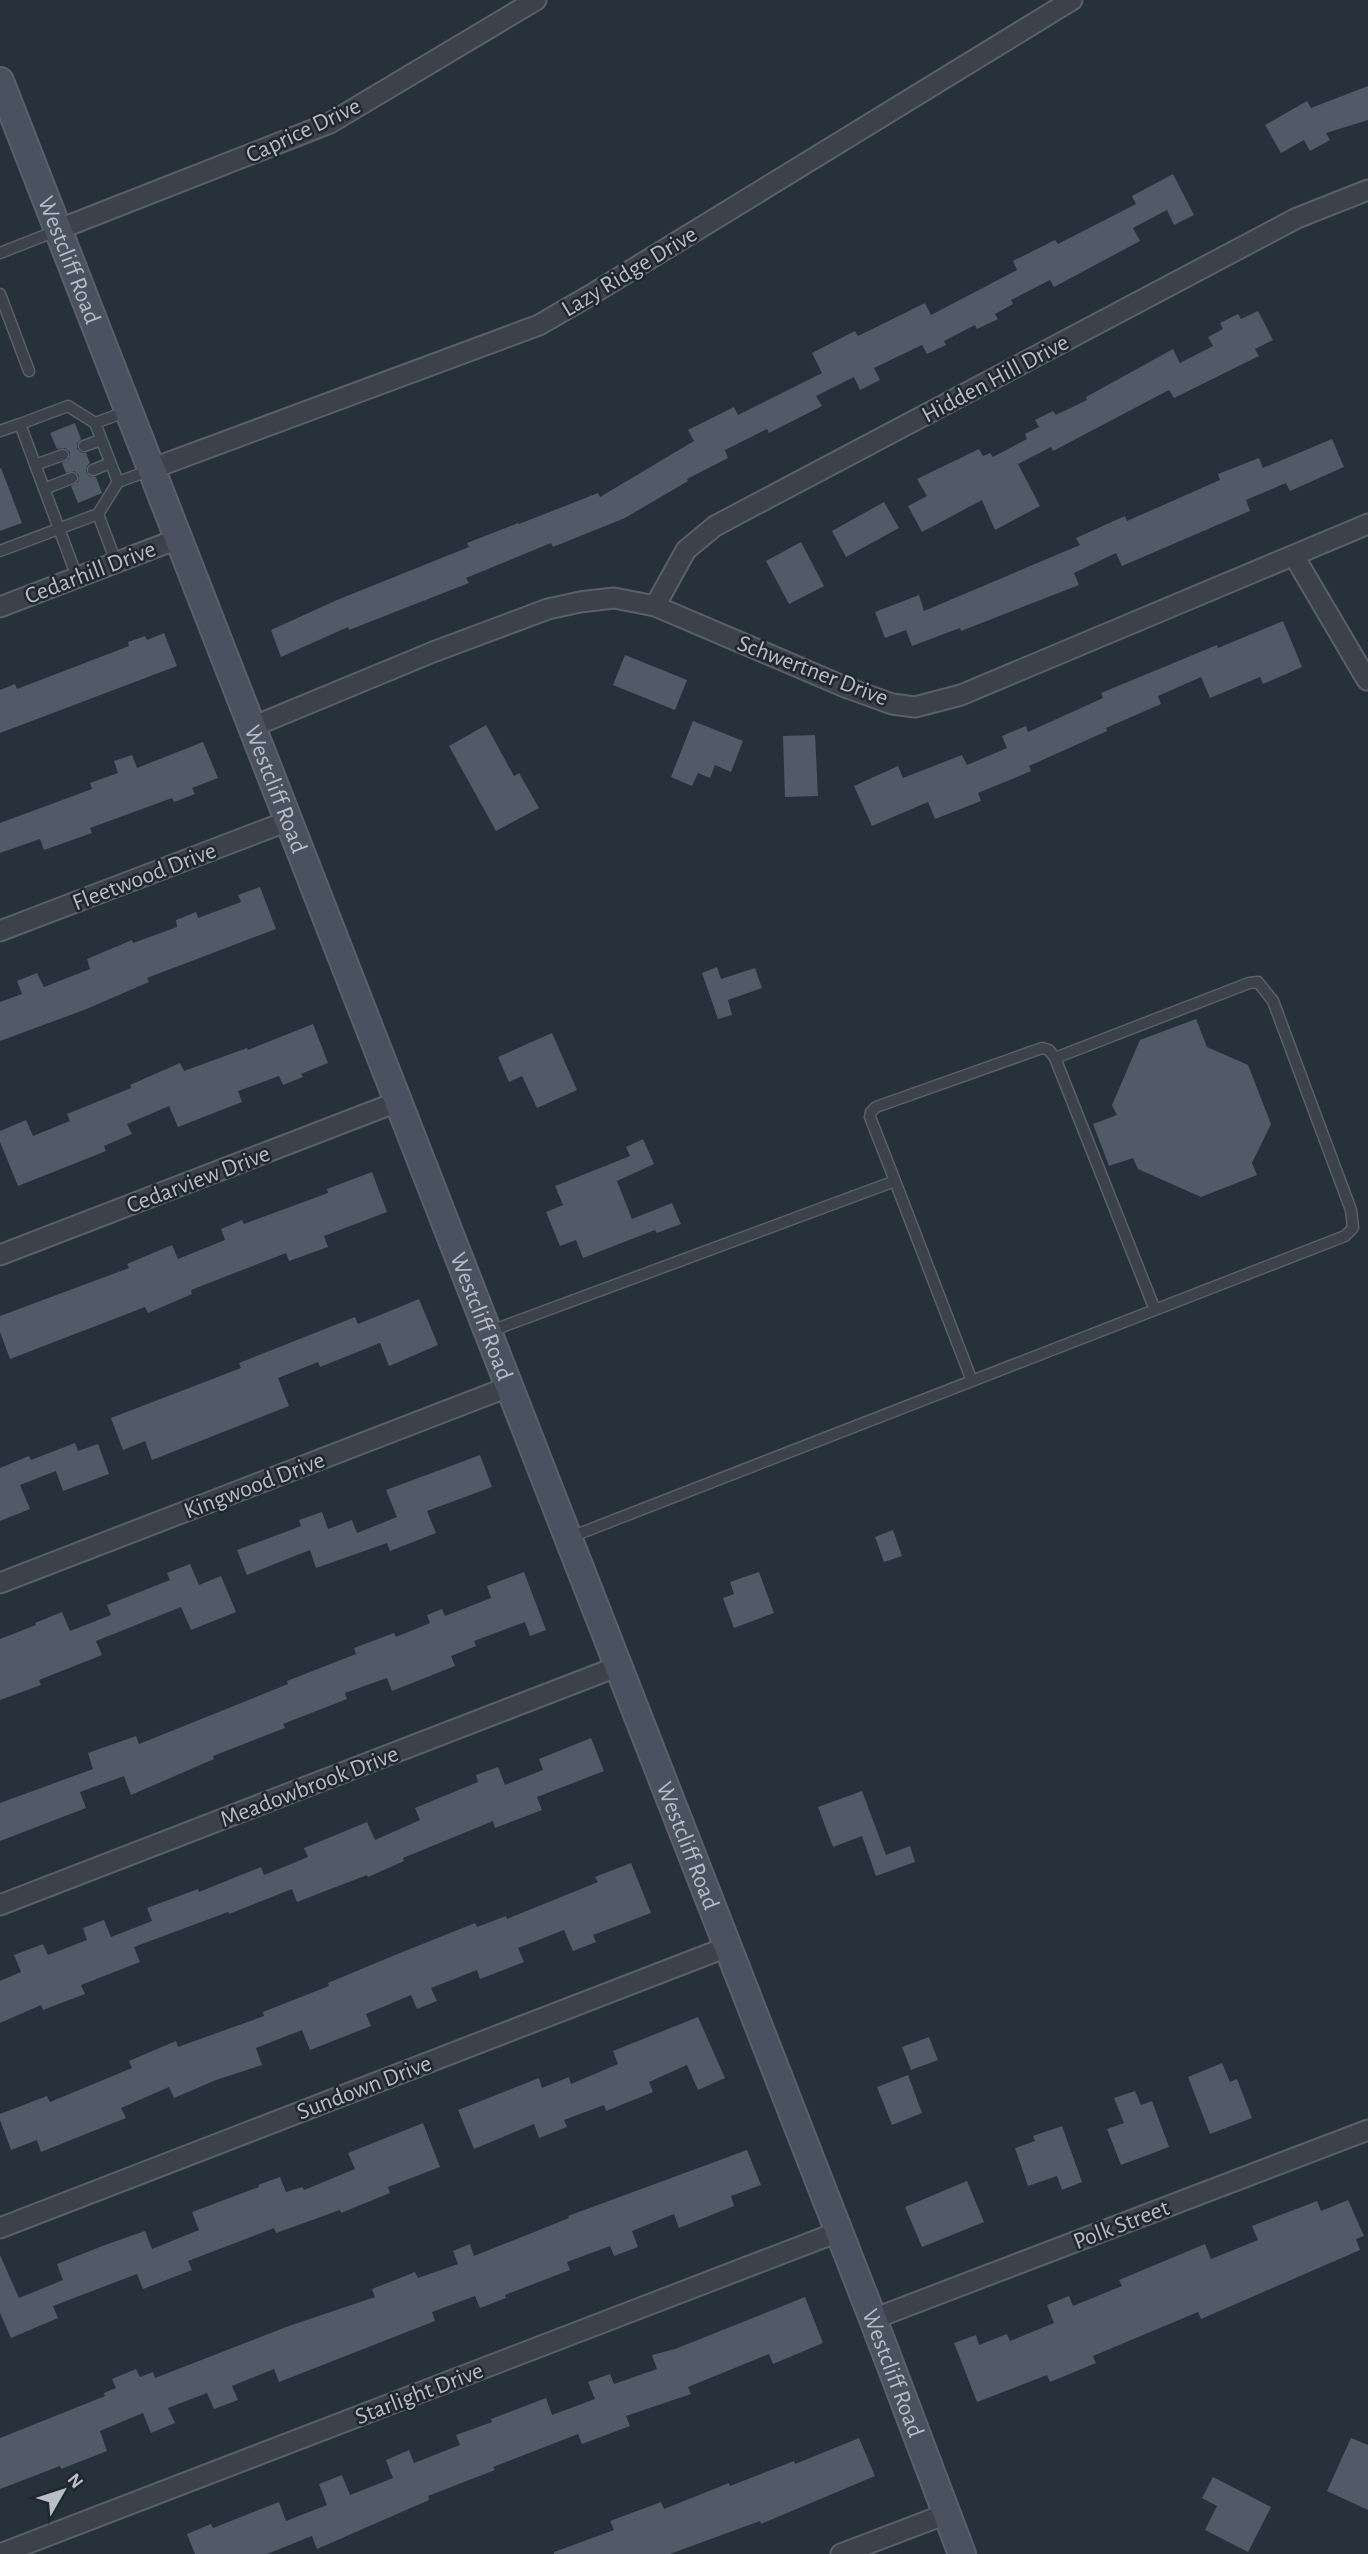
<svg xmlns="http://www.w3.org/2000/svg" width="1368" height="2554" viewBox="0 0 1368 2554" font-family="'Alegreya Sans',sans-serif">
	<rect width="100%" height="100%" fill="#27313b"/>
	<path fill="#505b67" d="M1368 86V120L1326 133 1330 140 1310 151 1304 140 1281 153 1265 125 1307 101 1311 108Z
		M1173 174 1194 215 1174 225 1167 210 1133 228 1140 241 1054 287 1050 280 1011 300 1013 304 995 314 998 319 977 329 975 325 944 341 946 345 927 354 922 345 874 368 880 380 860 390 854 377 816 396 822 406 769 433 767 429 725 450 728 458 687 479 688 481 625 518 553 547 551 543 466 578 469 583 349 630 348 627 281 657 271 630 337 600 469 547 467 543 518 523 519 524 598 493 600 497 694 441 688 430 734 407 738 415 822 373 812 353 855 331 858 336 925 303 931 315 1017 270 1013 261 1055 240 1058 244 1136 204 1132 196Z
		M1258 311 1273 340 1255 349 1259 356 1174 398 1169 390 1053 451 1051 447 1018 464 1040 506 995 530 982 500 922 532 908 506 927 496 917 479 979 449 983 456 990 453 993 457 1027 439 1025 434 1039 427 1035 420 1053 411 1056 415 1087 400 1086 397 1173 349 1180 363 1213 346 1208 337 1223 329 1220 323 1238 314 1241 319Z
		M75 423 81 439 77 444V449L82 453H86L90 463 87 466 86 472 89 476 96 477 102 493 78 503 71 486 78 482 79 475 74 471 66 473 62 463 69 459 70 452 65 448 57 449 50 433Z
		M1332 439 1344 467 1290 491 1286 483 1246 500 1250 511 1122 566 1116 553 1074 573 1079 585 961 631 960 628 912 646 906 630 885 638 875 612 919 595 924 611 1080 545 1076 538 1125 516 1127 521 1220 480 1218 474 1259 458 1263 468Z
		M1 468 22 523 0 531V469Z
		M884 502 899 528 846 557 832 531Z
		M801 542 824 586 789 604 766 561Z
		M1283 621 1302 667 1263 684 1260 677 1210 698 1201 677 1158 696 1161 704 1106 728 1107 731 1029 766 1031 771 978 793 981 801 935 819 928 802 872 826 854 786 898 766 903 778 962 755 967 765 1007 748 1002 736 1026 726 1028 732 1103 698 1101 693 1217 645 1218 648Z
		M164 633 177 666 0 733V690L15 684 17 689 129 646 128 642 145 636 147 640Z
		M625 655 687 680 675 710 613 685Z
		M693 721 743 741 731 772 715 765 710 778 698 773 692 786 671 777Z
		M486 725 514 776 519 773 539 808 496 831 449 746Z
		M815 735 818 796 785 797 783 736Z
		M203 742 218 778 192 788 195 794 174 802 172 798 90 828 92 833 44 850 40 839 0 853V823L92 789 90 783 118 773 114 761 132 755 137 768Z
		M260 887 276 929 147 978 149 982 84 1010 0 1041V1002L22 994 17 981 37 973 44 987 90 969 87 959 132 940 133 943 177 927 176 920 196 912 198 918 241 902 238 895Z
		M717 967 721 979 755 968 762 988 728 1000 732 1015 718 1019 702 973Z
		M1196 1019 1207 1047 1248 1065 1271 1124 1252 1163 1257 1175 1201 1197 1138 1169 1133 1158 1109 1166 1093 1124 1117 1115 1112 1105 1140 1040Z
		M313 1024 328 1063 301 1074 303 1077 283 1085 279 1076 238 1091 242 1102 178 1127 169 1106 127 1124 132 1134 104 1146 106 1151 18 1186 0 1142V1131L26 1120 33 1136 70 1121 67 1114 131 1088 130 1085 180 1063 184 1071 247 1048 248 1050Z
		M552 1033 577 1090 537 1108 522 1076 509 1082 498 1057Z
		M643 1139 654 1164 617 1181 632 1219 672 1203 681 1224 657 1233 655 1230 583 1258 576 1240 560 1246 546 1212 563 1205 555 1186 630 1156 626 1147Z
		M372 1172 387 1212 324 1236 328 1247 289 1261 286 1253 191 1290 192 1294 148 1313 145 1307 10 1359 0 1332V1316L129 1268 127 1264 172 1245 178 1259 225 1240 221 1229 242 1220 244 1224 328 1193 327 1189Z
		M419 1299 438 1345 389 1366 380 1343 320 1367 318 1362 278 1378 289 1406 152 1460 145 1441 123 1450 111 1418 241 1368 239 1363 355 1317 358 1324Z
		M75 1443 78 1451 98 1444 109 1474 63 1491 56 1471 20 1485 30 1509 0 1521V1468L29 1456 31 1460Z
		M480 1455 492 1487 427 1511 436 1533 390 1551 387 1543 316 1568 310 1550 247 1575 237 1550 301 1526 299 1520 322 1512 328 1529 352 1520 357 1533 397 1517 386 1490Z
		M893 1530 902 1556 884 1562 875 1537Z
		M190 1564 199 1585 221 1576 236 1612 191 1630 181 1607 96 1641 102 1655 39 1680 41 1685 0 1700V1639L36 1625 35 1623 62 1612 70 1631 111 1615 107 1605 170 1580 167 1573Z
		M524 1572 546 1630 530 1636 525 1622 474 1641 476 1646 451 1656 455 1666 392 1691 387 1678 345 1693 347 1699 283 1724 285 1728 213 1756 214 1759 131 1795 124 1776 80 1792 86 1808 0 1841V1803L93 1769 88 1753 136 1736 139 1744 288 1684 287 1681 356 1654 354 1648 394 1633 396 1637 430 1623 427 1615 442 1609 445 1616 491 1598 487 1586Z
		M759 1572 774 1613 734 1628 723 1598 734 1594 730 1582Z
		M591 1738 604 1771 537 1797 542 1810 495 1828 493 1821 403 1858 404 1861 368 1877 367 1875 297 1902 292 1889 229 1914 228 1912 134 1947 140 1962 81 1985 85 1994 43 2010 41 2005 0 2023V1981L21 1972 14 1955 43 1944 48 1955 87 1940 83 1928 104 1920 111 1937 152 1921 147 1908 198 1889 199 1892 261 1867 264 1875 308 1857 304 1848 367 1822 375 1840 420 1820 415 1808 478 1782 476 1775 498 1767 505 1785 543 1770 539 1759Z
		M862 1791 886 1855 910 1846 915 1862 876 1876 862 1836 833 1847 818 1807Z
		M631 1863 651 1913 593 1935 596 1942 573 1951 564 1930 518 1948 524 1962 480 1979 477 1970 431 1988 437 2001 417 2009 411 1995 366 2014 371 2026 310 2050 302 2030 256 2048 262 2065 216 2080 174 2098 169 2087 121 2108 126 2118 41 2152 37 2140 11 2150 0 2120V2114L47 2096 50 2102 132 2068 129 2061 176 2041 178 2047 264 2016 263 2012 329 1986 328 1983 395 1955 475 1923 477 1927 506 1916 507 1919 598 1882 595 1877Z
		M698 2017 725 2078 698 2090 687 2065 649 2082 653 2092 606 2111 604 2105 564 2120 567 2127 539 2138 534 2124 474 2149 458 2110 539 2078 542 2088 569 2077 571 2084 618 2064 613 2051Z
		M929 2037 938 2060 911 2070 902 2047Z
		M1222 2063 1230 2082 1237 2079 1252 2118 1210 2134 1188 2077Z
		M908 2075 922 2113 892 2125 877 2087Z
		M1135 2091 1141 2105 1152 2101 1169 2147 1121 2165 1107 2129 1124 2123 1114 2098Z
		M423 2123 440 2167 388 2187 390 2193 341 2213 340 2210 276 2233 274 2228 188 2261 192 2270 143 2289 137 2274 53 2306 58 2318 11 2338 0 2313V2255L19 2298 63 2280 57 2264 105 2245 145 2231 152 2249 199 2230 192 2212 259 2187 258 2185 280 2177 286 2192 302 2187 304 2190 355 2169 348 2153Z
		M1062 2126 1082 2182 1062 2190 1057 2176 1028 2186 1015 2148 1035 2141 1033 2136Z
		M747 2150 761 2185 731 2196 734 2206 679 2228 674 2214 632 2231 638 2247 614 2256 610 2246 567 2262 570 2270 505 2295 506 2298 480 2308 475 2296 432 2312 435 2321 279 2382 274 2369 232 2386 238 2400 214 2409 207 2393 168 2408 175 2423 151 2433 143 2413 100 2431 107 2451 61 2469 60 2466 0 2489V2438L105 2396 104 2393 116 2388 112 2379 136 2369 140 2377 153 2372 155 2378 286 2327 375 2297 372 2289 415 2272 418 2278 458 2264 453 2251 470 2244 474 2256 569 2218 568 2216Z
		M967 2181 984 2222 922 2247 905 2207Z
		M1348 2200 1364 2236 1356 2239 1360 2250 1201 2319 1198 2312 1093 2356 1096 2363 1050 2382 1047 2375 977 2402 954 2343 976 2335 979 2345 1007 2334 1010 2341 1054 2323 1047 2305 1069 2296 1073 2306 1122 2286 1119 2280 1205 2244 1211 2259 1258 2240 1252 2226 1317 2201 1321 2211Z
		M805 2297 823 2343 773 2364 769 2354 688 2387 691 2394 626 2416 630 2426 582 2444 578 2434 493 2467 495 2470 428 2496 429 2500 317 2549 312 2536 267 2554H195L187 2534 211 2524 213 2528 279 2502 286 2521 327 2505 319 2484 342 2475 350 2495 393 2478 386 2460 409 2450 414 2463 460 2445 456 2435 492 2422 491 2419 546 2398 552 2415 595 2399 588 2382 610 2374 614 2384 657 2369 652 2355 675 2349Z
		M859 2438 875 2476 761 2524 760 2521 670 2554H554V2552L614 2530 610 2521 661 2502 664 2509 729 2483 730 2486 794 2461 795 2464Z
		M1351 2438 1368 2445V2510L1327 2491Z
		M1213 2477 1271 2507 1248 2552 1205 2530 1217 2506 1202 2498Z"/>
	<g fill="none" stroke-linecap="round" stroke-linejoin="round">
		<defs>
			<path id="lane" d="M0 253 56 231
				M0 294 29 371
				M95 423 128 411
				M20 424 68 406 95 423 118 482
				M0 431 20 424 77 577
				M84 446 101 440
				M35 465 63 455
				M93 470 110 463
				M44 489 72 478
				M98 514 118 482 151 470
				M0 551 98 514 116 562
				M895 1181 870 1117 871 1112 876 1107 1042 1048 1049 1050 1055 1058 1155 1310
				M491 1331 895 1181 972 1381
				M568 1538 1345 1236 1353 1228 1351 1210 1273 1001 1258 982 1249 983 1055 1058"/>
			<path id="street" d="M57 230 330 123 536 0
				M151 469 539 325 589 296 1072 0
				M1294 556 1367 680
				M655 606 686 550 715 526 1297 218 1368 190
				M0 607 180 538
				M252 727 433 652 548 609 580 602 614 598 655 606 845 687 892 704 915 707 961 695 1368 524
				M0 931 288 821
				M0 1255 397 1102
				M0 1583 508 1387
				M0 1905 619 1666
				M0 2228 727 1947
				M873 2319 1368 2130
				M0 2554 838 2232
				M841 2554 946 2514"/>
			<g id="secondary">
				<path id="s1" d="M0 81 873 2319 962 2554"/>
			</g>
		</defs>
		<use href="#lane" stroke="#59606a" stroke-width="13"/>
		<use href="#street" stroke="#59606a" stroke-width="23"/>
		<use href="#secondary" stroke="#59606a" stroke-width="30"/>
		<use href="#lane" stroke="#3b424c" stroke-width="10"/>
		<use href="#street" stroke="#3b424c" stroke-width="19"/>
		<use href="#secondary" stroke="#49525e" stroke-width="26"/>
	</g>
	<g text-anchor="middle" stroke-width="5" stroke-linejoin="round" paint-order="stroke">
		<g font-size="24" fill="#b7bec7" stroke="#202731">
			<text transform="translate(303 130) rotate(-25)" y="8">Caprice Drive</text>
			<text dy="8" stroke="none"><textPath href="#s1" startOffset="192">Westcliff Road</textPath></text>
			<text transform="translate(629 271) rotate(-31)" y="8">Lazy Ridge Drive</text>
			<text transform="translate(995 378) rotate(-28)" y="8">Hidden Hill Drive</text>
			<text transform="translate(90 572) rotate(-21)" y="8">Cedarhill Drive</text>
			<text transform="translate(813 670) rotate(21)" y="8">Schwertner Drive</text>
			<text dy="8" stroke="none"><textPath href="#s1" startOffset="760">Westcliff Road</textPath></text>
			<text transform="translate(144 876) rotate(-21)" y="8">Fleetwood Drive</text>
			<text transform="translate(198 1179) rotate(-21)" y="8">Cedarview Drive</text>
			<text dy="8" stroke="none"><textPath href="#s1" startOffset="1326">Westcliff Road</textPath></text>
			<text transform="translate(254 1485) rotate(-21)" y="8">Kingwood Drive</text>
			<text transform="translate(309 1786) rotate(-21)" y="8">Meadowbrook Drive</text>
			<text dy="8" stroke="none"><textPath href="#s1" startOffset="1894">Westcliff Road</textPath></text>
			<text transform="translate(364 2087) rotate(-21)" y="8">Sundown Drive</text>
			<text transform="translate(1121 2224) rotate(-21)" y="8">Polk Street</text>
			<text dy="8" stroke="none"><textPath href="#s1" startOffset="2460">Westcliff Road</textPath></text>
			<text transform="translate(419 2393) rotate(-21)" y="8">Starlight Drive</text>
		</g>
	</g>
	<g transform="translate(63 2491) rotate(51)" stroke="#202731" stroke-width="5" paint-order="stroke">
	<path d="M0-5L12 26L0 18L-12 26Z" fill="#b7bec7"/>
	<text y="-10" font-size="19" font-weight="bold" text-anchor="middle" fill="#b7bec7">N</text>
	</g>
</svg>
